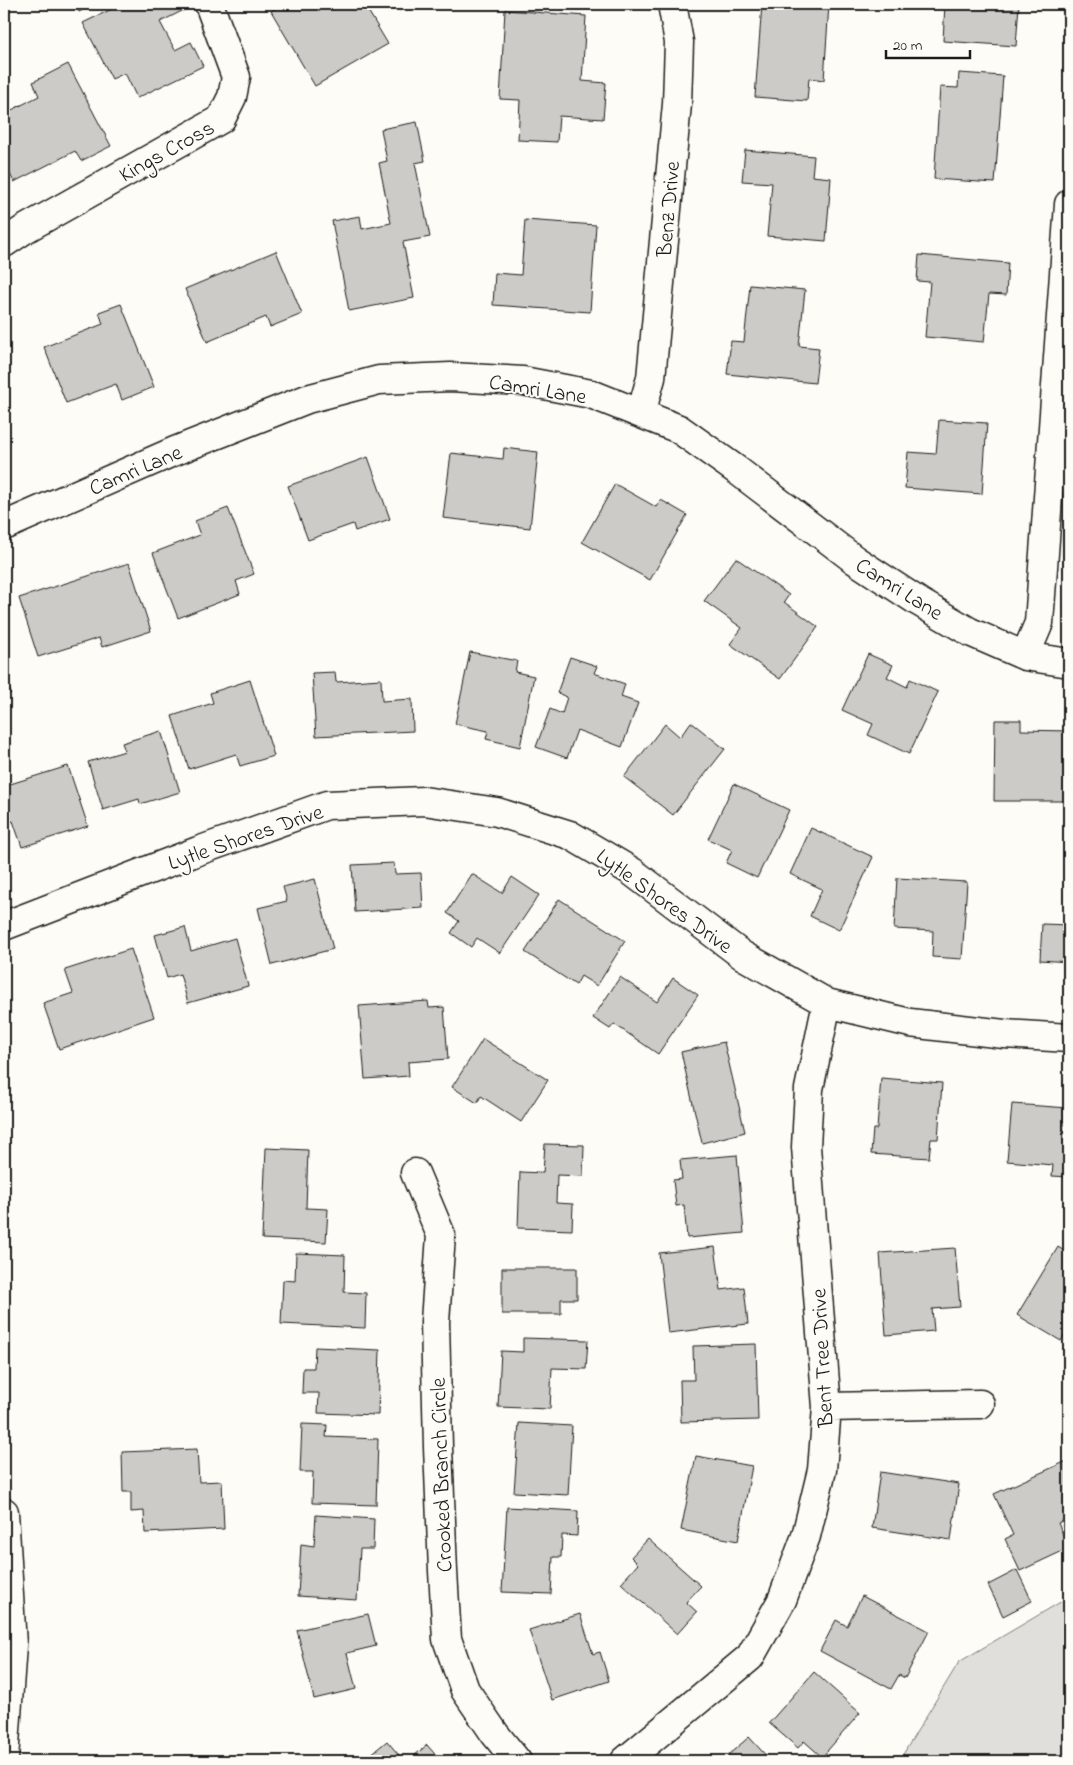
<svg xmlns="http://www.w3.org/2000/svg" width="1073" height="1765" viewBox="0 0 1073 1765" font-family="'Indie Flower',sans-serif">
	<rect width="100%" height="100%" fill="#fdfcf7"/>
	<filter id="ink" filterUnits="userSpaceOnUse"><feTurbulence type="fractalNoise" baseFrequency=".02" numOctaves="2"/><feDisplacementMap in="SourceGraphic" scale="10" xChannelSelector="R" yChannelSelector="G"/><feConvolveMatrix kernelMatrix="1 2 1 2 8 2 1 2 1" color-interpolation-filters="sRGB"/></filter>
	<g filter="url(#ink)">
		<path fill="#e0dfdb" stroke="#7e7e7c" d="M1069 1597V1761H899L959 1662Z"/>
		<path fill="#cccbc8" stroke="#1c1c1c" d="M75 4H94L79 12Z
			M122 4H185L188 8 160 22 175 50 191 42 203 66 137 98 125 73 112 79 83 23Z
			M283 4H364L388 44 315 86 271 11Z
			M762 4H829L824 80 809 78 807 101 755 97Z
			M945 4H1019L1016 46 943 41Z
			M505 10 586 16 582 81 606 83 603 119 559 116 557 142 518 140 520 100 500 99Z
			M68 64 111 146 81 161 75 151 14 182 4 162V114L39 96 33 82Z
			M959 73 1003 76 995 183 934 179 940 87 958 88Z
			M417 122 425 161 415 163 430 237 403 242 414 298 349 311 332 221 360 216 362 229 391 223 379 163 387 161 381 129Z
			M745 150 814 156 812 176 831 178 826 241 767 236 772 183 742 181Z
			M525 220 596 225 590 312 493 305 495 273 521 275Z
			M276 251 302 314 270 327 266 317 207 342 185 289Z
			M919 255 1008 263 1006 295 989 294 984 342 925 337 930 282 917 281Z
			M750 285 805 290 799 346 819 348 815 383 727 374 731 341 744 342Z
			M121 304 154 387 122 400 116 384 66 403 44 347 103 324 99 312Z
			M939 420 987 423 982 494 905 488 908 452 936 454Z
			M504 448 538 452 530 528 443 518 451 453 503 459Z
			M368 457 390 519 355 531 353 524 308 540 288 486Z
			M615 484 656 507 661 500 687 515 650 580 582 542Z
			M228 508 254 574 236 581 240 594 178 618 153 553 200 535 195 521Z
			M736 558 789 595 784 602 818 627 780 679 730 644 742 628 704 601Z
			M129 563 151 631 102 647 99 638 38 657 19 598Z
			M470 652 517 661 515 672 534 676 520 747 486 739 488 731 455 724Z
			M868 654 893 665 887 677 907 687 910 679 938 692 909 754 868 735 873 724 842 710Z
			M570 657 597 666 594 673 625 684 621 697 638 703 622 747 577 730 567 758 536 747 550 709 562 714 567 697 557 693Z
			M335 672 336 682 381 679 382 701 412 699 413 731 316 736 312 673Z
			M4 676 11 693 4 696Z
			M250 680 274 756 240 766 236 754 189 769 172 716 213 703 210 693Z
			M995 720H1021V730L1069 731V801H994Z
			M691 722 725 749 673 815 624 777 665 724 680 737Z
			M161 731 180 792 140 804 139 799 103 810 88 762 125 751 122 743Z
			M68 766 88 826 22 847 13 821 4 824V786Z
			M734 784 789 810 757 878 726 863 732 850 708 839Z
			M811 828 873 857 839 930 810 916 822 889 790 874Z
			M394 863 395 874 421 873 423 908 355 912 352 865Z
			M1067 870H1069V897H1065Z
			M472 874 502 893 512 877 539 895 500 953 477 938 471 947 451 933 459 921 447 913Z
			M897 878 967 882 962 959 932 957 933 931 894 929Z
			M315 879 333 949 272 965 258 908 287 901 283 887Z
			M559 899 625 941 597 986 581 976 576 985 525 952Z
			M1042 924 1069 925V962L1040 960Z
			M185 927 191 951 235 938 248 986 188 1003 180 974 167 978 155 935Z
			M131 949 154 1017 59 1049 43 1003 73 993 65 970Z
			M620 977 657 1002 673 978 698 995 658 1054 614 1024 610 1029 593 1018Z
			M428 1001 429 1008 444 1007 448 1059 408 1062 409 1076 365 1079 359 1006Z
			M483 1039 548 1080 521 1122 481 1096 477 1103 452 1087Z
			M724 1042 745 1132 702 1143 681 1052Z
			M881 1078 942 1083 938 1139H931L929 1158 871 1154 873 1129H877Z
			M1012 1104 1069 1108V1177L1052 1176 1053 1165 1007 1161Z
			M545 1144 584 1145 583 1176 557 1175 556 1203 573 1204 572 1230 518 1228 520 1172 543 1173Z
			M266 1148 308 1150 306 1208 328 1209 326 1242 262 1239Z
			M737 1155 744 1233 687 1238 684 1205 676 1206 673 1180 682 1179 680 1160Z
			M715 1247 721 1290 744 1287 748 1324 668 1333 659 1253Z
			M1058 1247 1069 1254V1327L1061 1341 1017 1315Z
			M955 1248 960 1307 932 1309 934 1331 886 1335 880 1253Z
			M296 1253 345 1255 344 1292 366 1293 365 1328 281 1324 283 1280 295 1281Z
			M502 1268H577V1299H561V1314H502Z
			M523 1338 588 1340 586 1369 552 1368 550 1409 498 1407 501 1351 523 1352Z
			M756 1344 758 1420 681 1422 680 1380H694L693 1346Z
			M315 1347 380 1350 378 1415 318 1413 319 1393H302L303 1368H314Z
			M519 1423 572 1426 568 1495 514 1492Z
			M302 1424 327 1425 326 1437 378 1439 376 1505 312 1503 313 1472H300Z
			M197 1449 199 1482 222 1481 224 1529 145 1533 144 1511 131 1512V1492H123L122 1452Z
			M696 1456 752 1466 738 1541 681 1530Z
			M1069 1460V1518L1058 1523 1069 1548 1020 1571 1005 1539 1013 1535 994 1494Z
			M880 1472 959 1484 951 1540 872 1528Z
			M507 1507 578 1511 577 1536 562 1535 561 1557H553L551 1594 502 1592Z
			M316 1515 374 1519 373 1549H360L357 1600 298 1596 301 1544 314 1546Z
			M648 1539 701 1586 686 1602 697 1612 677 1634 621 1583 638 1564 631 1557Z
			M1017 1570 1032 1601 1003 1616 988 1585Z
			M862 1596 929 1631 905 1678 899 1675 891 1689 820 1651 836 1620 847 1626Z
			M368 1614 376 1646 347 1653 356 1689 314 1699 297 1630Z
			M580 1614 593 1654 600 1652 609 1681 552 1700 529 1630Z
			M814 1672 860 1713 822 1757 804 1741 798 1748 769 1723Z
			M749 1737 771 1761H731L727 1756Z
			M387 1741 404 1761H365L364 1760Z
			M427 1745 441 1761H408Z"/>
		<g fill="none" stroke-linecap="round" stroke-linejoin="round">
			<defs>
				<path id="minor" d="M4 243 25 229 221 119 232 97 236 77 209 4
					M641 413 651 378 677 104 679 42 672 4
					M4 526 175 451 307 399 379 380 450 377 523 381 591 394 679 429 738 471 855 560 919 602 970 632 1025 656 1069 663
					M1025 656 1039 623 1069 204
					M4 926 198 851 327 805 424 801 497 812 570 835 631 871 742 955 827 1003 910 1023 1004 1034 1069 1038
					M415 1173 441 1235 435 1322 438 1447 443 1571 447 1639 465 1690 495 1734 517 1761
					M827 1407 980 1404
					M625 1761 750 1657 782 1600 806 1536 822 1470 827 1407 806 1147 809 1089 827 1003"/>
				<path id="secondary" d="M4 1512 12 1645 4 1759"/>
			</defs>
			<use href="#minor" stroke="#1c1c1c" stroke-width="31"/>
			<use href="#secondary" stroke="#1c1c1c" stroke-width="31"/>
			<use href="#minor" stroke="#fdfcf7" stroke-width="28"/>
			<use href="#secondary" stroke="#fdfcf7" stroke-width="28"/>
		</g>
	</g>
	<g text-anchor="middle" stroke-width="4" stroke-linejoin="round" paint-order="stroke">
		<g font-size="22" fill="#1c1c1c" stroke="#fdfcf7">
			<text transform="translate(166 150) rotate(-29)" y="8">Kings Cross</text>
			<text transform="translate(667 209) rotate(-85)" y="8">Benz Drive</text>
			<text transform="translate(538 388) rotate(9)" y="8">Camri Lane</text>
			<text transform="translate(135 469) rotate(-23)" y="8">Camri Lane</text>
			<text transform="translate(900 588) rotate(32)" y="8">Camri Lane</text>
			<text transform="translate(245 836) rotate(-19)" y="8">Lytle Shores Drive</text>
			<text transform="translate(665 900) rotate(36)" y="8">Lytle Shores Drive</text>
			<text transform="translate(821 1358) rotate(-93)" y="8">Bent Tree Drive</text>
			<text transform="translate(440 1475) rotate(-92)" y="8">Crooked Branch Circle</text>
		</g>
	</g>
	<rect width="1073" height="1765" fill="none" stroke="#fdfcf7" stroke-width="20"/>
	<rect x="10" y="10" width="1053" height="1745" fill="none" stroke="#1c1c1c" stroke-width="2" filter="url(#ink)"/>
	<path d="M886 50v8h84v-8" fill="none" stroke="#1c1c1c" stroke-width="2.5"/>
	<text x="893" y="50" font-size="15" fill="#1c1c1c" stroke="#fdfcf7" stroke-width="4" paint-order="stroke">20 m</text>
</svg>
